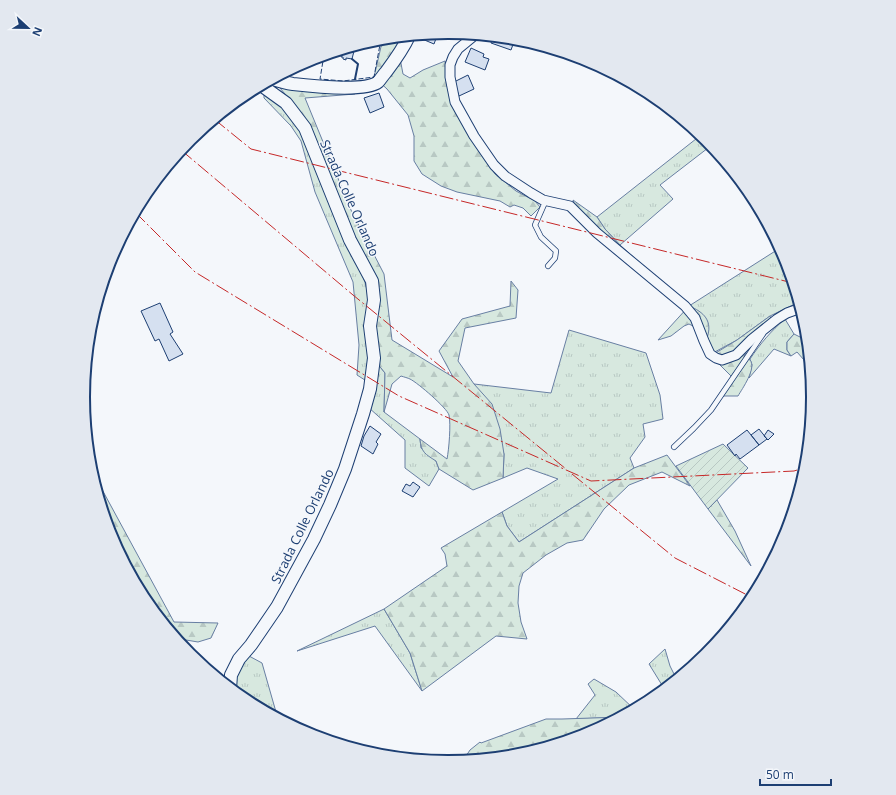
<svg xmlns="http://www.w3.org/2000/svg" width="896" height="795" viewBox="0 0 896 795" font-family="'Open Sans',sans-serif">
	<defs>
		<pattern id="grass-tufts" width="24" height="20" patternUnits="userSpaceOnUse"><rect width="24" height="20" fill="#d7e8df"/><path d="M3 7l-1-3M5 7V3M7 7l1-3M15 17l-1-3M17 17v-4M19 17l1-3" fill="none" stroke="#b8c8c3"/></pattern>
		<pattern id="forest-firs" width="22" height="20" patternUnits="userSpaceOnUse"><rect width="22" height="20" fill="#d7e8df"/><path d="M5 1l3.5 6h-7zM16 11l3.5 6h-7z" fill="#b8c8c3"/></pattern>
		<pattern id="garden-furrows" width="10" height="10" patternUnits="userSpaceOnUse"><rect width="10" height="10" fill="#d7e8df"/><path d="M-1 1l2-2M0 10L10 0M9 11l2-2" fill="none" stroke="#b8c8c3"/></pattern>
	</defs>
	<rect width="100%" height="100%" fill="#f4f7fb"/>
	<path fill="url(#grass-tufts)" stroke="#687fa3" d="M267 93 292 115 306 140 365 282 368 294 367 310 370 352 368 382 357 375 359 345 353 282 315 192 301 141 291 126 264 98V94Z
		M701 135 715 149 708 148 660 185 673 199 620 245 605 229 597 217Z
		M780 248 786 258 799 302 770 316 737 340 711 354 689 306Z
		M785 319 794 334 787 342V350L791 356 774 349 749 378 752 365 750 359C760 344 771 331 785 319Z
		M569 330 646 353 660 395 663 419 643 424 645 437 630 458 634 468 519 542 507 526 502 512 558 479 527 468 503 478 504 454 474 384 551 393Z
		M377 363 385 373 384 412 420 439 421 448 436 461 439 469 429 486 405 468V440L368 407Z
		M384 609 410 653 422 691 375 626 297 651Z
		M665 649 670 666 677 680 665 690 649 664Z
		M249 656 262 663 278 719 245 701 236 694 234 688 237 673Z
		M594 679 616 692 635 710 622 717 576 719 595 695 588 684Z"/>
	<path fill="url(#forest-firs)" stroke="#687fa3" d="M396 37 403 74 410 78 423 70 445 61 454 108 495 174 516 191 535 201 540 207 531 216 523 208 514 205 510 207 500 201 457 192 441 186 422 174 414 161V136L408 115 387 89 374 77 383 38Z
		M284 85 355 90V94L305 98 351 210 384 274 392 340 453 377 439 351 462 319 510 306 511 281 518 290 516 318 465 328 458 361 474 384 492 404 500 429 504 454 503 478 473 490 439 469 436 461C425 454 421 452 420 439L447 459C449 449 451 424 449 415 447 408 418 383 410 379 408 378 404 377 401 376L392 384 384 412 385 373 377 363 370 268 340 206 300 112 280 88Z
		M573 200 597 217 605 229 620 245 652 274 610 242 575 207Z
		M689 306C704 312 713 321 707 338L702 325 693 326 689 324 684 326 671 336 658 340Z
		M770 316 772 323 748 348 744 356C745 357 749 359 750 360 757 368 742 389 738 396H723L734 379 719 364 709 357 737 340Z
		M794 334 806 340H808L809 356 804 360 797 352 791 356 787 350V342Z
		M667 455 690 486 662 472 629 485 604 509 583 540 567 543 546 555 523 573 519 586 518 603 521 622 527 639 496 636 422 691 410 653 384 609 447 566 445 554 441 548 502 512 507 526 519 542 634 468Z
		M90 470 92 471 174 622 218 623 211 638 198 642 186 640 172 635 149 607 129 568 124 559 120 556 110 537Z
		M717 500 735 531 751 566 708 509Z
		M622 717 588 735 519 756 462 762 470 750 480 742 481 743 546 719H562Z"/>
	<path fill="url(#garden-furrows)" stroke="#687fa3" d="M723 444 748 468 708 509 676 466Z"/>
	<path fill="#d5e0f0" stroke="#1d3f73" d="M438 33 434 44 415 36V35Z
		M493 36 515 39 511 50 491 43Z
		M347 48V49L354 51 352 59 346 58V60L343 59V57H341L343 49Z
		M471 48 484 54 483 57 489 59 485 70 465 62Z
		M468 75 474 89 459 96 454 82Z
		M379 93 384 107 370 113 364 98Z
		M160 303 173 332 170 334 183 354 169 361 159 339 155 341 141 311Z
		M370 426 381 434 376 442 378 444 373 454 361 446 364 436Z
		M759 429 767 439 759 445 751 435Z
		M747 430 759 445 740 459 736 454 735 456 727 445Z
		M768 430 774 434 768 440 764 436Z
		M413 482 420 487 413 497 402 491 406 484 410 486Z"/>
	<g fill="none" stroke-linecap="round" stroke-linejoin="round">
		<defs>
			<path id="lane" d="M546 200 535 225 541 237 556 251 555 258 548 266
				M674 447 694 428 711 410 763 334"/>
			<path id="street" d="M475 35 458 49 453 57 450 65V77L455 102 474 136 494 165 505 176 531 193 543 200 570 206 597 233 685 306 695 318 704 341 710 354 716 358 722 360 736 355 752 339 777 319 787 313 801 308"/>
			<path id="secondary" d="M273 79C279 81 286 83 293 84 310 86 366 92 378 82 381 79 383 75 386 72 395 60 403 49 409 36
				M230 689 231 675 239 659 251 645 277 607 314 539 330 505 345 469 363 414 370 389 374 358 370 326 374 300 372 281 350 240 305 128 286 103 261 85"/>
		</defs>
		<use href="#lane" stroke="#1d3f73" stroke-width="6"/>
		<use href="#street" stroke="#1d3f73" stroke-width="11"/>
		<use href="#secondary" stroke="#1d3f73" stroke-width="14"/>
		<use href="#lane" stroke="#f4f7fb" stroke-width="4.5"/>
		<use href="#street" stroke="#f4f7fb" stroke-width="9"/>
		<use href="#secondary" stroke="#f4f7fb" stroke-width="12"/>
		<path stroke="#1d3f73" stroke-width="1" stroke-dasharray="5 2" stroke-linecap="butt" d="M324 55 320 79 343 81 374 77 381 39"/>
		<path stroke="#1d3f73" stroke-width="2" d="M354 51 361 47 362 44
			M352 59 358 64 355 79"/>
		<path stroke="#c62828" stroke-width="1" stroke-dasharray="14 3 2 3" stroke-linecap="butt" d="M214 119 251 149 793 283
			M181 150 353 295 566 469
			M135 212 195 272 399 396 591 481 794 471 807 467
			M572 474 675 558 753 598"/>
	</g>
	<g text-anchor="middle" stroke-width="3" stroke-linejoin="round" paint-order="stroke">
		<g font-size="13" fill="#1d3f73" stroke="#f4f7fb">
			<text transform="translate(350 198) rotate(66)" y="5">Strada Colle Orlando</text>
			<text transform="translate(302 526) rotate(-64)" y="5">Strada Colle Orlando</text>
		</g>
	</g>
	<path d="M0 0H896V795H0ZM90 397a358 358 0 1 1 716 0a358 358 0 1 1-716 0Z" fill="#e3e8f0" fill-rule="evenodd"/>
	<path fill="none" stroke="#1d3f73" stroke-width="2" d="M90 397a358 358 0 1 1 716 0a358 358 0 1 1-716 0Z"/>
	<g transform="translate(28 28) rotate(112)" stroke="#f4f7fb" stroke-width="3" paint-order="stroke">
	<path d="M0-3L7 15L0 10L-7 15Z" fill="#1d3f73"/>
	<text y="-6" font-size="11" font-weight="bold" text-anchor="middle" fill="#1d3f73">N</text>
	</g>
	<path d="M760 779v6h71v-6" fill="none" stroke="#1d3f73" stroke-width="2"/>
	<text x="766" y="779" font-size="12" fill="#1d3f73" stroke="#f4f7fb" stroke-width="3" paint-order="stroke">50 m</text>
</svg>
